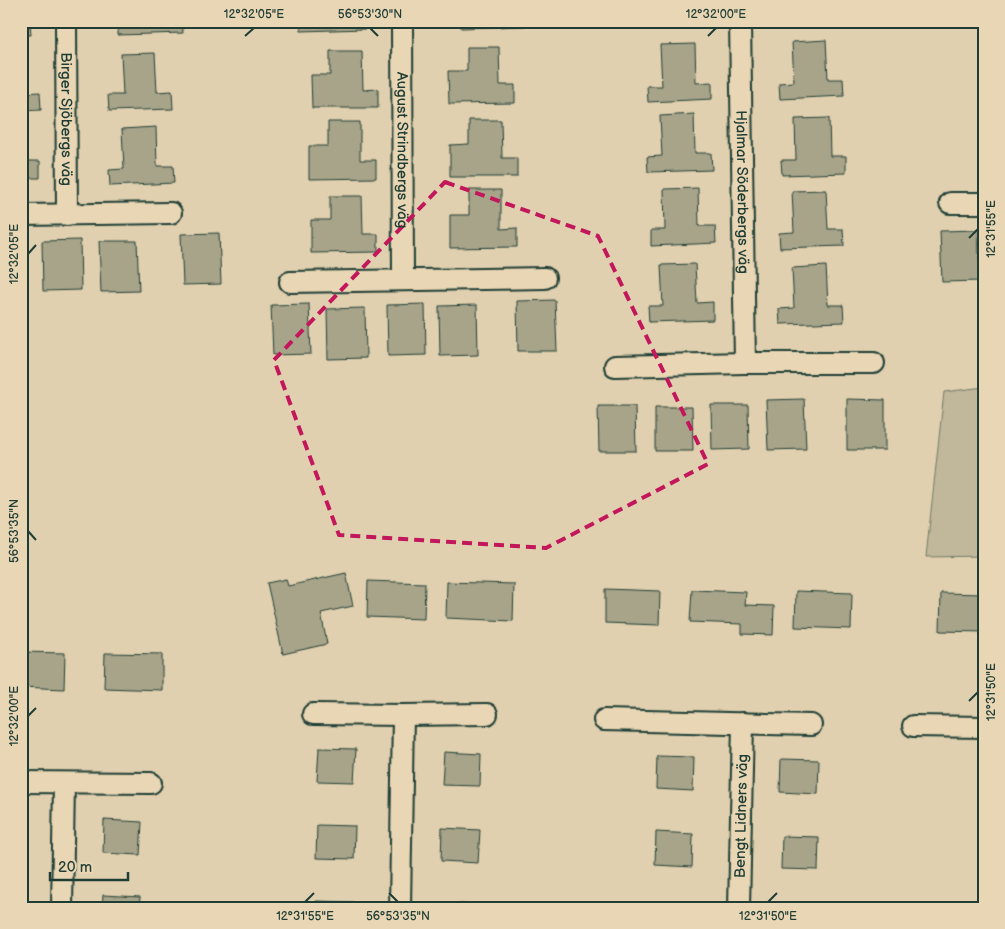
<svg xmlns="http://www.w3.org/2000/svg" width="1005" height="929" viewBox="0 0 1005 929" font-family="'Balsamiq Sans',sans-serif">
	<rect width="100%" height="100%" fill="#e1d0af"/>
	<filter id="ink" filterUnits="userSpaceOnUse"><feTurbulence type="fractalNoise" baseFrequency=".02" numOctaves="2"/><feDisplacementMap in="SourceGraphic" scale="10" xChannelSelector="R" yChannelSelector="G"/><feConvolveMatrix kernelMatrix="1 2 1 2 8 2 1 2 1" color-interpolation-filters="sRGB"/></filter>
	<g filter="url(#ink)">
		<path fill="#c1b79b" stroke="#707a68" d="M984 387V556L926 557 944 392Z"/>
		<path fill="#a8a48a" stroke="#1f3d34" d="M21 21H30L31 35H21Z
			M118 21H182L183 33 118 35Z
			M300 21H365V29L301 31Z
			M461 21H525V26L461 28Z
			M635 21H700V23L635 26Z
			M826 40 828 79H843L844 96 780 99 779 83 794 82 792 42Z
			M695 44 696 83 712 82V99L648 102 647 86H662L660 45Z
			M467 47H499L500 85H515V103L449 104 448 71H467Z
			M330 51H362L363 90 378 89V108H312L311 75H330Z
			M155 53 157 92 172 91 173 109 109 111 108 95H123L121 54Z
			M21 54H23L25 93 40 92 41 110 21 111Z
			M694 114 695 153H711L712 170 648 172 647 157 662 156 660 116Z
			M829 118 830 156H846V173L782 175 781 160H796L795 119Z
			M469 120H501L502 158H517V177H450V145L469 144Z
			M21 122 24 161H40V178H21Z
			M328 122H360V160H376V178L309 179V146H328Z
			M156 127 157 166H173L174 183 110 186 109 170 124 169 122 129Z
			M698 188 699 226H715L716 243 651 246V230H665L664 189Z
			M469 190H501V229L517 228V247L450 248V215H469Z
			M826 190 828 229H843L844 246 780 248 779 233 794 232 792 191Z
			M330 196H362L363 234H378V252L311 253V220H330Z
			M978 230 980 281 942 282 940 231Z
			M219 233 221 284 183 285 181 234Z
			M21 238H25L26 288H21Z
			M80 240 81 290 43 291 42 241Z
			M99 241H137L139 291 101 292Z
			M695 264 697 303 713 302V320L649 322 648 306H663L661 265Z
			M826 266 828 305H843L844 322 780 324 779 309 794 308 792 268Z
			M555 300 557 351H518L517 301Z
			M309 304 311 354 273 355 271 305Z
			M425 304 426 355 388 356 387 305Z
			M477 305 478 355 440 356 439 306Z
			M365 308 366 358 328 359 327 309Z
			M804 399 806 449 768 450 766 400Z
			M847 399 885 400V450H847Z
			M711 405H748L749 449 712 450Z
			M598 406H635L636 451H599Z
			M655 407H692L693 451H655Z
			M346 573 353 606 321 613 327 644 283 654 267 583 286 579 288 586Z
			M368 581 425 583 424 619 367 617Z
			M447 582 514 584 513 621 446 618Z
			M605 589 660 591 659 625 605 623Z
			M692 590 746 592 745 605 774 606 773 635 742 634V624L690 622Z
			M796 591 852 593 851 629 795 627Z
			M941 593 984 594V632L940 631Z
			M21 652 65 653 64 689 21 687Z
			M105 653 162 654V690L104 688Z
			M319 748 356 749 354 782 317 781Z
			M444 752 481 754 480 786 442 785Z
			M657 756 694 757 693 791 656 789Z
			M781 759 819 760 818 794 780 792Z
			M104 820 142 822 140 855 103 853Z
			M317 825 355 826 354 859 316 858Z
			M442 828 480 830 478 863 441 861Z
			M656 832 693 834 692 867 655 865Z
			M782 836 819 837 818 870 781 869Z
			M103 895 140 897 139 908H102Z
			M316 901 353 902V908H315Z
			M443 903 477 905V908H443Z"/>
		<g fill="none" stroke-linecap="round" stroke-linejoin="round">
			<defs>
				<g id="minor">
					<path id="s1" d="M66 21 67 215"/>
					<path id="s2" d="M402 21 403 279"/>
					<path id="s3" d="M740 21 745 363"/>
					<path d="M950 203H984"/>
					<path d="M21 215 171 213"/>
					<path d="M290 282 545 278"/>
					<path d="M615 366 745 363H874"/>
					<path d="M313 714 403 715 487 714"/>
					<path d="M604 720 811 725"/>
					<path d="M913 726 984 727"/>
					<path d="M21 782 151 783"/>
					<path d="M62 908 64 783"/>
					<path d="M400 908 403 715"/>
					<path id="s4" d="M739 908 743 723"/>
				</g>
			</defs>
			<use href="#minor" stroke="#1f3d34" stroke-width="24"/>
			<use href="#minor" stroke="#e9d6b4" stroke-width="20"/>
		</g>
	</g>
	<path fill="none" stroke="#c2185b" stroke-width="4" stroke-dasharray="10 6" stroke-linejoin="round" d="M445 182 598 236 708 464 546 548 339 535 274 360Z"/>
	<path fill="none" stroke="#1f3d34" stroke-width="2" d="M370 28 378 36M245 36 254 28M708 36 716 28M969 238 978 229M28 254 36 245M28 531 36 540M969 701 978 692M28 716 36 708M389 893 398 902M305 902 314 893M768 902 777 893"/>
	<g text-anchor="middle" stroke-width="4.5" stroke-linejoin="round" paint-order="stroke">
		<g font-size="15" fill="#1f3d34" stroke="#e9d6b4">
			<text dy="5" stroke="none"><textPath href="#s1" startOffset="98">Birger Sjöbergs väg</textPath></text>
			<text dy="5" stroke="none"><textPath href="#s2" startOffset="129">August Strindbergs väg</textPath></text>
			<text dy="5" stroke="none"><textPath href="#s3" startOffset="171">Hjalmar Söderbergs väg</textPath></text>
			<text dy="5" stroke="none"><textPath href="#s4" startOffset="92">Bengt Lidners väg</textPath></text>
		</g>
	</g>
	<rect width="1005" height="929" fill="none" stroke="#e9d6b4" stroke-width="55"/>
	<path d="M50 872v8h78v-8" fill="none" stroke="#1f3d34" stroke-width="2.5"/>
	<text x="58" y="872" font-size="15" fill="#1f3d34" stroke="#e9d6b4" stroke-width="4" paint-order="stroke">20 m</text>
	<rect x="28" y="28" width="950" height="874" fill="none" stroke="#1f3d34" stroke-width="2"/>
	<g font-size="12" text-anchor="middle" fill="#1f3d34">
		<text x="254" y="18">12°32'05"E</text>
		<text x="370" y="18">56°53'30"N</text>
		<text x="716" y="18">12°32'00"E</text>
		<text transform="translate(991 229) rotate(-90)" y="4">12°31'55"E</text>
		<text transform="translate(14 254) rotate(-90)" y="4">12°32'05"E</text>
		<text transform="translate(14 531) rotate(-90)" y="4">56°53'35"N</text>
		<text transform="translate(991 692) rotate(-90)" y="4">12°31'50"E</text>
		<text transform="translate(14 716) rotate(-90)" y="4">12°32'00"E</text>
		<text x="305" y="920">12°31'55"E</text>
		<text x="398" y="920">56°53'35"N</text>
		<text x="768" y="920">12°31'50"E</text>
	</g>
</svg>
